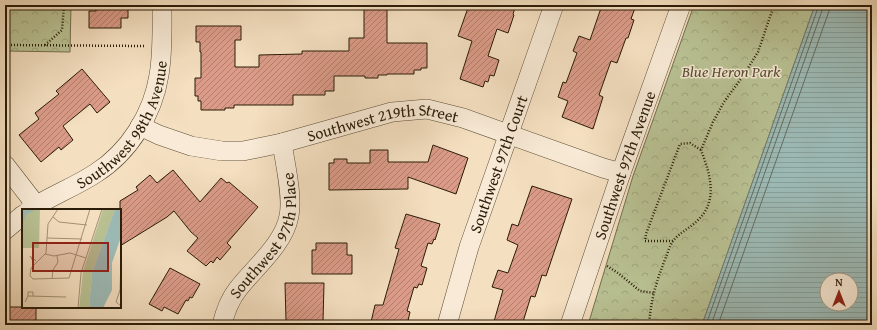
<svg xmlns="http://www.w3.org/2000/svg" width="877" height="330" viewBox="0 0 877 330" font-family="'Gentium Book Plus',serif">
	<defs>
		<pattern id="park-crowns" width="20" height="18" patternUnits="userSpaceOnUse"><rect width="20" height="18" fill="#b9c294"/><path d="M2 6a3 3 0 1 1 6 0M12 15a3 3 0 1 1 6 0" fill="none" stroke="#9fa67e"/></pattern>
		<pattern id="water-rules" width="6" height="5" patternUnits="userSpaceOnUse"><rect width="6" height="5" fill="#9dbcb8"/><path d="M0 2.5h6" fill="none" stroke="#87a19d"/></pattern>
		<pattern id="building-hatch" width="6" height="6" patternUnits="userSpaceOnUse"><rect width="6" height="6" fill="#db9b88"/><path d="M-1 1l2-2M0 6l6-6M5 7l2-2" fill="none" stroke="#b27e6d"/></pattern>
	</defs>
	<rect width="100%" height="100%" fill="#f4dfc0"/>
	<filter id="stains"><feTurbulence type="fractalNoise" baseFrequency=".005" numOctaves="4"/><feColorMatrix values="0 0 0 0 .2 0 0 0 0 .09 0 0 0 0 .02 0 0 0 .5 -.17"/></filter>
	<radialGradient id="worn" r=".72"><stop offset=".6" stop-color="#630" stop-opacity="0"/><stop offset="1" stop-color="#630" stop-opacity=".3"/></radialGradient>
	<path fill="url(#park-crowns)" stroke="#726f4e" d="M5 5H71L70 52 5 51Z
		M694 5H815L702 325H588L633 176Z"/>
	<path fill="url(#water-rules)" stroke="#6f7c72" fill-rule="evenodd" d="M815 5H872V325H702ZM827 280H851V304H827Z"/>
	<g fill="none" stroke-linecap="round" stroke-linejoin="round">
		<path stroke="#646c60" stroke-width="1" d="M706 325 819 5
			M711 325 824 5
			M718 325 829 11 830 5"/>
	</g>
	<path fill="url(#building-hatch)" stroke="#2a1c08" d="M96 5H128V18H121V28H89V11H96Z
		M364 5H387V43H427V68H421V70H414V74H387V75H378V78H365V76H334V91H325V95H293V105H234V108H225V110H201V101H198V96H195V78H201V52H200V42H196V26H241V40H235V67H259V55L302 54V51H349V38H364Z
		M469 5H516L513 14 514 15 508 33 497 29 488 56 499 60 494 76 490 75 488 82 485 81 483 87 460 79 472 41 458 36Z
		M602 5H636L631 19 634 20 628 38H626L617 63 611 61 599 95 603 97 593 129 562 117 568 101 558 97 563 82 566 83 577 53 573 51 579 36 590 40Z
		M82 69 110 102 97 113 90 104 63 126 73 140 61 150 59 147 41 162 19 135 39 119 35 113 59 94 56 91Z
		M433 145 468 158 456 194 408 177V189L329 190V163H334V159H347V163H370V150H388V162H428Z
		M173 170 200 202 221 178 227 183 229 182 258 207 227 243 231 247 220 260 217 257 213 263 211 261 206 266 187 251 198 238 191 232 174 211 167 217 120 246V201L138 190 136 187 150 175 157 183Z
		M532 186 572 199 546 276 542 275 535 297 531 296 522 325H493L503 290 492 287 498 270 508 273 518 245 507 240 512 224 518 226Z
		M406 214 440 224 435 240 434 239 432 244 428 243 421 266 427 268 422 285 419 284 417 288 414 287 407 311 410 312 407 325H374V323L371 322 375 305H383L399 249 395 248Z
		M316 243H347V255H352V274H312V250H316Z
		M170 268 200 284 192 298 190 297 188 301 186 300 178 314 164 307 162 311 149 304Z
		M285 283H324L323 322 286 321Z
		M5 307H36V325H5Z"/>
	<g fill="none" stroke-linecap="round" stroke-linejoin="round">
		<defs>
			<g id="minor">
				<path id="s1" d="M140 126 159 135 191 146 222 151H243L282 143 392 112 427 109 463 118 603 168 621 173"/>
				<path d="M5 165 36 205"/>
				<path id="s2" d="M29 210C50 196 75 187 96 173 129 152 153 114 159 75 163 52 162 28 162 5"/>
				<path d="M5 230 23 215"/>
				<path id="s3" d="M222 325C225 312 230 299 238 289 255 267 284 244 289 216 293 197 285 163 282 143"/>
				<path id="s4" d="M447 325 469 247 554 5"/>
				<path id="s5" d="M570 325 621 173 681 5"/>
			</g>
		</defs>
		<use href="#minor" stroke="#5c4d36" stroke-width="20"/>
		<path stroke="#2a1c08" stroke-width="2.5" stroke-dasharray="1 2" stroke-linecap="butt" d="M5 45 145 46
			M45 45 62 30 64 5
			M673 241H645L646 234 680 144 690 143 701 150
			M607 266 618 273 640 291 654 293
			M649 325C651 299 656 282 666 257 668 252 670 245 673 241 679 233 690 228 697 221 719 201 710 174 701 150L713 122 724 102 743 76 758 52 774 5"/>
		<use href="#minor" stroke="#f8ead6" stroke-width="19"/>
	</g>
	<g text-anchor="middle" stroke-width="3" stroke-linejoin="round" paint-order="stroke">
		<g font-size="16" font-style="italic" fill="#554e32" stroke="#f8ead6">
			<text x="731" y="77">Blue Heron Park</text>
		</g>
		<g font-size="16" fill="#2a1c08" stroke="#f8ead6">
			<text dy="6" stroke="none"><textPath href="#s2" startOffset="133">Southwest 98th Avenue</textPath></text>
			<text dy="6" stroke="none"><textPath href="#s1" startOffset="251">Southwest 219th Street</textPath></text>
			<text dy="6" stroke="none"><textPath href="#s4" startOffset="169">Southwest 97th Court</textPath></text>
			<text dy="6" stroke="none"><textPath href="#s5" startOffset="169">Southwest 97th Avenue</textPath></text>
			<text dy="6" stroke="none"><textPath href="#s3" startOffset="102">Southwest 97th Place</textPath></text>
		</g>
	</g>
	<g transform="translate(22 209)">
		<rect width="99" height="99" fill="#f4dfc0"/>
		<path d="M0 0H18L17 39H0ZM81 0H93L70 64 67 99H57L61 62Z" fill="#b9c294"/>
		<path d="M0 0H14L4 6 0 18ZM93 0H99V28L90 54V81L81 99H67L70 64Z" fill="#9dbcb8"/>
		<path fill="none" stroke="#a39176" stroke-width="1" d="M36 0 26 15 24 44 9 59 8 67 11 70 47 69 68 0M31 8 37 13 65 16M25 29 60 30M23 45 32 47 48 44 64 49M99 52 98 81 94 93 99 97M12 54 8 47 14 52M30 70 31 61 36 53 35 47M6 87V83H11V87M3 93 6 87 44 88M56 99 59 64 80 0"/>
		<path fill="#8f2418" fill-opacity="0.15" stroke="#8f2418" stroke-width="2" d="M11 34H86V62H11Z"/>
		<rect width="99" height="99" fill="none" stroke="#2a1c08" stroke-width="2"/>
	</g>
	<rect width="877" height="330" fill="none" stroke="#f4dfc0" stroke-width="20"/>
	<rect x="6" y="6" width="865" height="318" fill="none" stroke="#2a1c08" stroke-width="2"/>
	<rect x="10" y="10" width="857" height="310" fill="none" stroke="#2a1c08"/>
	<g transform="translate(839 292)"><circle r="19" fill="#f8ead6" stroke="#a69884"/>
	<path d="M0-3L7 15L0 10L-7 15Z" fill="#8f2418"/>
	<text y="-6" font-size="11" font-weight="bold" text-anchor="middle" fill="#2a1c08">N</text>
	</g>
	<rect width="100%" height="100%" filter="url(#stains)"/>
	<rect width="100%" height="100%" fill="url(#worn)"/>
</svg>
